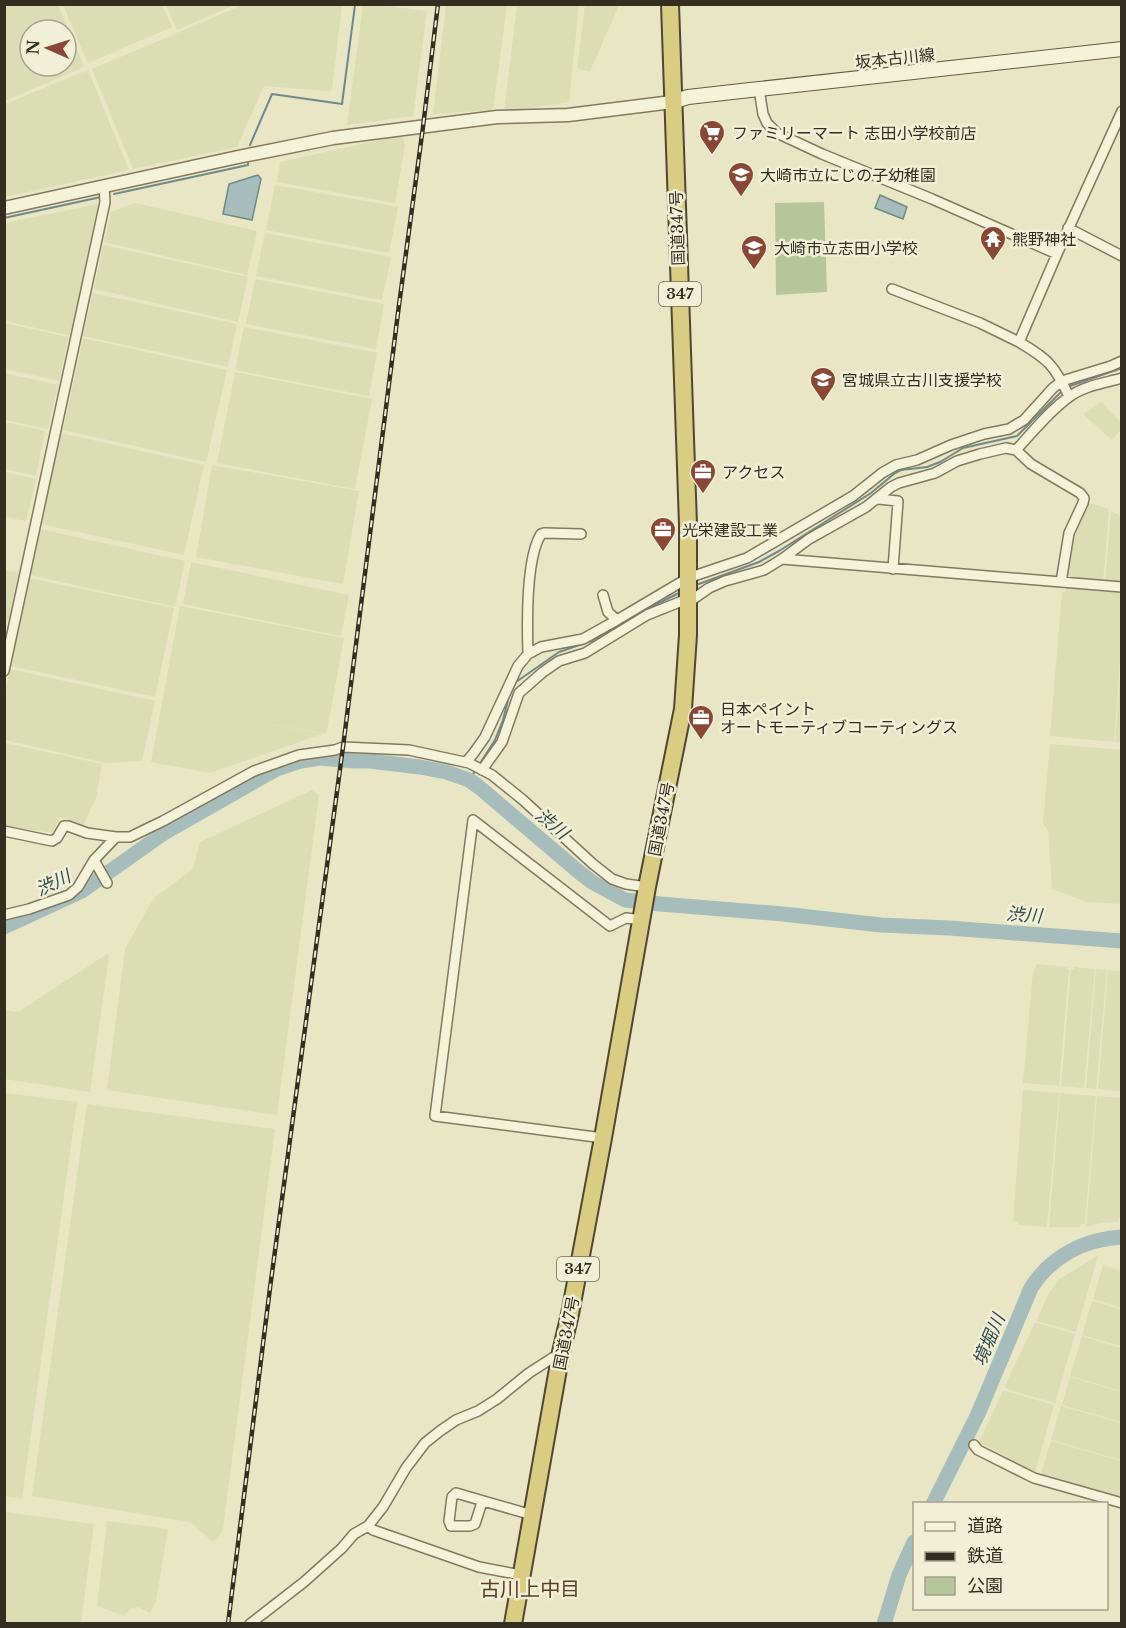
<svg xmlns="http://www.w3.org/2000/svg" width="1126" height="1628" viewBox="0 0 1126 1628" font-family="'Libre Baskerville','Noto Sans JP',serif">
	<rect width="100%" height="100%" fill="#e9e6c6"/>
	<path fill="#dbddb5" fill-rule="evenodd" d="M5 4 58 5 84 67 5 101ZM30 30H66V66H30Z
		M245 4 342 5 332 89 329 91 264 86 237 147 133 169 92 69Z
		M63 5H162L172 27 88 63Z
		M166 5H235L177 30Z
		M363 5H379L427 11 413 116 347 125Z
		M446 5H507L493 110 433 114Z
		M517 5H579L569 102 504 112Z
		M585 5H619L590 71 577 69Z
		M88 70 129 170 5 197V104Z
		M402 135 405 145 395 203 277 182 280 162Z
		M275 185 398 207 389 253 266 230Z
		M135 203 257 231 247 275 104 242 111 212Z
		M98 204 71 336 5 321V223Z
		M265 233 391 257 382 300 256 276Z
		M103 245 248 277 238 322 94 289Z
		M255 279 384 304 376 349 246 324Z
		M93 293 237 324 228 367 83 336Z
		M5 323 68 337 59 381 5 369Z
		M244 327 377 353 369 396 235 370Z
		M83 338 227 370 206 462 63 430Z
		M235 372 372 399 355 489 217 463Z
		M5 373 58 385 48 429 5 420Z
		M1101 402 1121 422V429L1112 440 1083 414Z
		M5 422 45 431 36 476 5 469Z
		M61 433 204 465 184 555 41 524Z
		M212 465 359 491 343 584 196 557Z
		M5 472 36 479 26 521 5 517Z
		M1086 502 1109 509 1103 582 1065 579 1069 540Z
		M1111 511 1121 516V583L1105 582Z
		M40 529 185 561 175 607 30 575Z
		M191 562 349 595 341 636 183 604Z
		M5 570 18 573 9 619H7L5 630Z
		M29 578 174 608 155 697 11 666Z
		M1066 588 1121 592V647L1114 742 1050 736 1062 592H1065Z
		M180 606 344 638 327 731 325 734 230 716 322 734 210 773 151 762Z
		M1121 662V742H1115Z
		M10 669 155 701 142 761 106 763 5 740V695Z
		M5 743 102 764 96 798 83 826 60 817 53 833 5 826Z
		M1050 744 1121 750V904L1087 902 1052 889 1048 831 1043 823Z
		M312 790 319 795 277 1115 107 1090 125 949 153 899 193 869 200 842Z
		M107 954 109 956 90 1092 5 1079V1010L18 1012Z
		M1037 964 1067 967V970H1069L1059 1086 1023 1083 1033 972Z
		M1074 967 1095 969 1084 1088 1061 1086 1071 969H1074Z
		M1096 969 1107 970 1096 1089 1086 1088Z
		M1108 970 1121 971V1091L1098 1089Z
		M1023 1090 1059 1093 1047 1227 1018 1225V1222L1013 1221Z
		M5 1093 77 1102 22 1499 4 1496Z
		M1060 1093 1096 1096 1085 1224H1081L1080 1227H1049Z
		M1097 1096 1121 1098V1219L1118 1218V1222L1100 1223 1086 1227Z
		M87 1104 275 1129 223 1529 219 1537 213 1542 190 1522 32 1496Z
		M1098 1256 1076 1332 1036 1321 1049 1293 1058 1280 1082 1265Z
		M1103 1265 1121 1271V1308L1093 1299Z
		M1092 1301 1121 1309V1346L1082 1335Z
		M1035 1322 1075 1334 1055 1403 1007 1389 1005 1386Z
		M1082 1336 1121 1348V1391L1070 1376Z
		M1070 1377 1121 1392V1422L1062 1405Z
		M1006 1391 1054 1405 1035 1472 979 1442 1002 1392Z
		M1061 1406 1121 1423V1460L1051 1440Z
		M1051 1441 1121 1461V1497L1041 1474Z
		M5 1512 94 1524 81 1623H5Z
		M107 1521 168 1529 156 1601 150 1613 138 1607 130 1609 125 1616 97 1606Z"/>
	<path fill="#b7c59b" d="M824 202 827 292 776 295 775 203Z"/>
	<path fill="#a7bdbb" stroke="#6f8a89" stroke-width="1.5" d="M258 175 261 179 252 220 223 214 229 184Z
		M880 195 907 207 903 219 875 208Z"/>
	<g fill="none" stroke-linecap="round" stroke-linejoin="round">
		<path stroke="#6f8a89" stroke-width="2" d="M250 145 272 94 342 104 355 5
			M114 194 248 165V163
			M4 218 101 197
			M1067 387 1122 368
			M696 585 759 562 779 551 871 493 895 473 901 470 927 467 940 462 963 448 1017 436 1062 391
			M637 614 683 591
			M479 765 495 740 503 720 509 696 516 682 559 652 594 640 632 616
			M469 780 476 770"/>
		<path stroke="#a7bdbb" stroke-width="15" d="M4 927 82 891 164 833 264 776 277 769 301 761 320 758 354 761H369L420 767 446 772 469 780 479 787 579 872 592 882 625 900 660 904 783 914 881 925 949 928 1122 941
			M933 1504 978 1414 1031 1288C1051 1256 1085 1239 1122 1237
			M884 1624 899 1575 914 1542"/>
		<defs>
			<path id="minor" d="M759 89 763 114 767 123 777 133 822 154 932 199 1057 254 1019 342C1048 359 1054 365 1069 396
				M1068 228 1122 256
				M1057 254 1122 111
				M892 289 980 323 1019 342
				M1016 450 1031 464 1080 493 1084 498 1083 503 1069 533 1061 582
				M878 499 898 501 893 569
				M782 559 1122 587
				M603 595 608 612 617 620 688 578 747 558 853 496 882 473 896 465 917 460 951 445 984 434 1009 429 1024 420 1053 388 1062 381 1111 366 1122 361
				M528 654C527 624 526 558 541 534L544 533 581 534
				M4 671 105 202 104 187
				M466 762 473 754 485 737 518 666 528 654 541 647 583 639 617 620
				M482 770 502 742 519 693 543 672 559 661 585 653 647 615 682 601 689 602 709 588 725 581 764 570 782 559 809 539 866 507 891 487 899 483 935 473 957 461 980 454 1006 448 1016 450C1033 432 1049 411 1069 397 1083 386 1105 383 1122 378
				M4 831 52 841 57 838 64 826H68L87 833 116 837
				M94 860 107 883
				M4 915 29 909 69 895 78 887 94 860 116 837H130L163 821 254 771 299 755 335 750 343 747 409 750 469 763 492 775 523 800 593 864 612 879 626 884 647 887
				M603 1138 435 1116 473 820 610 926 626 918 642 920
				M974 1445 978 1450 1034 1478 1122 1503
				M482 1502 475 1524 470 1526H451L449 1521 452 1497 456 1493 532 1515
				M368 1526 373 1530 479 1567 521 1575
				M250 1624 304 1582 342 1548 354 1534 368 1526 383 1507 406 1468 425 1443 440 1431 456 1420 478 1411 497 1399 529 1373 560 1353"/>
			<path id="tertiary" d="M4 208 238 157 333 138 497 117 568 115 672 102"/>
			<path id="secondary" d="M672 102 688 97 759 89 1122 49"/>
			<path id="trunk" d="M513 1624 561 1352 570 1314 603 1138 647 887 683 709 688 635V525L670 4"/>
		</defs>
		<use href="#minor" stroke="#82795e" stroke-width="12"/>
		<use href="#tertiary" stroke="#82795e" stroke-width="15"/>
		<use href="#secondary" stroke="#645a41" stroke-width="16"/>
		<use href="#trunk" stroke="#504732" stroke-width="20"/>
		<use href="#minor" stroke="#f4f2d8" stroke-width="9"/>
		<use href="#tertiary" stroke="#f4f2d8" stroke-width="12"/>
		<use href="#secondary" stroke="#f4f2d8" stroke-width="14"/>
		<use href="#trunk" stroke="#dacc82" stroke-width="16"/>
		<defs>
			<path id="rail" d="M228 1624 270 1288 343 747 399 305 423 127 438 4"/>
		</defs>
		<use href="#rail" stroke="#342e20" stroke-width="4.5"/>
		<use href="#rail" stroke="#f1efd5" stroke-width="2" stroke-dasharray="7" stroke-linecap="butt"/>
	</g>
	<defs>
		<symbol id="supermarket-pin" viewBox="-11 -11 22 30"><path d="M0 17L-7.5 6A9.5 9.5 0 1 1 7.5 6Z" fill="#894835" stroke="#f1efd5"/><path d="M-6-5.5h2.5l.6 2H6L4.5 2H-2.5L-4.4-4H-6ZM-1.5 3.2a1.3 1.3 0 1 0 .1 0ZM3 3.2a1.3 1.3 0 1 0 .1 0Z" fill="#fff"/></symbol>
		<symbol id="school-pin" viewBox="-11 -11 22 30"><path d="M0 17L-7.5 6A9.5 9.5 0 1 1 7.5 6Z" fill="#894835" stroke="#f1efd5"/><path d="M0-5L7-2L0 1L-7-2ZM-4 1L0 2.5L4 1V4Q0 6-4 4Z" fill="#fff"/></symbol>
		<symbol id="temple-pin" viewBox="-11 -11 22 30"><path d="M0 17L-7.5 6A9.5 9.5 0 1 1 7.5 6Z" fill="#894835" stroke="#f1efd5"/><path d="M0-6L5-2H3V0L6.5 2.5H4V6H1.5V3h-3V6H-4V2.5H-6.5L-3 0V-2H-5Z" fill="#fff"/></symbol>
		<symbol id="office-pin" viewBox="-11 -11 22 30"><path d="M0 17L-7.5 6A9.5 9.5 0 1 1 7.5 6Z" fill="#894835" stroke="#f1efd5"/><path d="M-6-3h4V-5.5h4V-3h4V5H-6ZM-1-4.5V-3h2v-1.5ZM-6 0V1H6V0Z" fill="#fff"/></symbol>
	</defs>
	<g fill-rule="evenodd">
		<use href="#supermarket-pin" x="697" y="118" width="30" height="40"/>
		<use href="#school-pin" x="726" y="160" width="30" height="40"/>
		<use href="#temple-pin" x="978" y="224" width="30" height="40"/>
		<use href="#school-pin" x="739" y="233" width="30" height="40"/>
		<use href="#school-pin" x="808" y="365" width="30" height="40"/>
		<use href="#office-pin" x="688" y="457" width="30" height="40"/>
		<use href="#office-pin" x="648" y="515" width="30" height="40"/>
		<use href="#office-pin" x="686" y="703" width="30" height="40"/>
	</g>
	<g text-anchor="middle" stroke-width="5" stroke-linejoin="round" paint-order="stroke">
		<g fill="#f1efd5" stroke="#6d6856" stroke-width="1.5">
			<rect x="659" y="282" width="42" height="24" rx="4.5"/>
			<rect x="557" y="1257" width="42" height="24" rx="4.5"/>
		</g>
		<g font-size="15" font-weight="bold" fill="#342e20">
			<text x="680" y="299">347</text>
			<text x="578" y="1274">347</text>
		</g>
		<g font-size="16" fill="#342e20" stroke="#f1efd5">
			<text transform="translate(895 58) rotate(-6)" y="6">坂本古川線</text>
			<text transform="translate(677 228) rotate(-92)" y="6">国道347号</text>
			<text transform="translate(661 819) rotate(-79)" y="6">国道347号</text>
			<text transform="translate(566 1333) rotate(-79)" y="6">国道347号</text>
		</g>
		<g font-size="16" fill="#342e20" stroke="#f1efd5" text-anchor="start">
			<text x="732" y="139">ファミリーマート 志田小学校前店</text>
			<text x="760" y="181">大崎市立にじの子幼稚園</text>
			<text x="1012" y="245">熊野神社</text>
			<text x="774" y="254">大崎市立志田小学校</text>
			<text x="842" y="386">宮城県立古川支援学校</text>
			<text x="722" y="478">アクセス</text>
			<text x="682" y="536">光栄建設工業</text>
			<text x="720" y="715">日本ペイント<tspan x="720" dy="18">オートモーティブコーティングス</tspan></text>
		</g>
		<g font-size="18" font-style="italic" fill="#314c52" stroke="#f1efd5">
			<text transform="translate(552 824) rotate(40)" y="6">渋川</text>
			<text transform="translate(53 883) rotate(-26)" y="6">渋川</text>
			<text transform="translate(1024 915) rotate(4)" y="6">渋川</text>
			<text transform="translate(989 1340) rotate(-67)" y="6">境堀川</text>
		</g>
		<g font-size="20" fill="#5b3c25" stroke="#f1efd5">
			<text x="530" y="1596">古川上中目</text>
		</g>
	</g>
	<rect width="1126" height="1628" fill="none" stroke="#342e20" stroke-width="12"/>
	<rect x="913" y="1502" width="195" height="108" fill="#f1efd5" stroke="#a5a28d" stroke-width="1.5"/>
	<rect x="925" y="1522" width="30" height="9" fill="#f4f2d8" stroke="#a5a28d" stroke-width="1.5"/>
	<text x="967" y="1532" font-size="18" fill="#342e20">道路</text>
	<rect x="925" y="1552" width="30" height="9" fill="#342e20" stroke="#a5a28d" stroke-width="1.5"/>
	<text x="967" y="1562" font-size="18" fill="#342e20">鉄道</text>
	<rect x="925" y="1577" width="30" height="18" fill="#b7c59b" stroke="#a5a28d" stroke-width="1.5"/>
	<text x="967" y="1592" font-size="18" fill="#342e20">公園</text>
	<g transform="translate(48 48) rotate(273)"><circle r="28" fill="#f1efd5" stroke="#a5a28d" stroke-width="1.5"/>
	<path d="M0-4.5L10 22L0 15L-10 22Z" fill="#894835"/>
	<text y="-9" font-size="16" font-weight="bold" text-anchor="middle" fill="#342e20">N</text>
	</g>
</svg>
